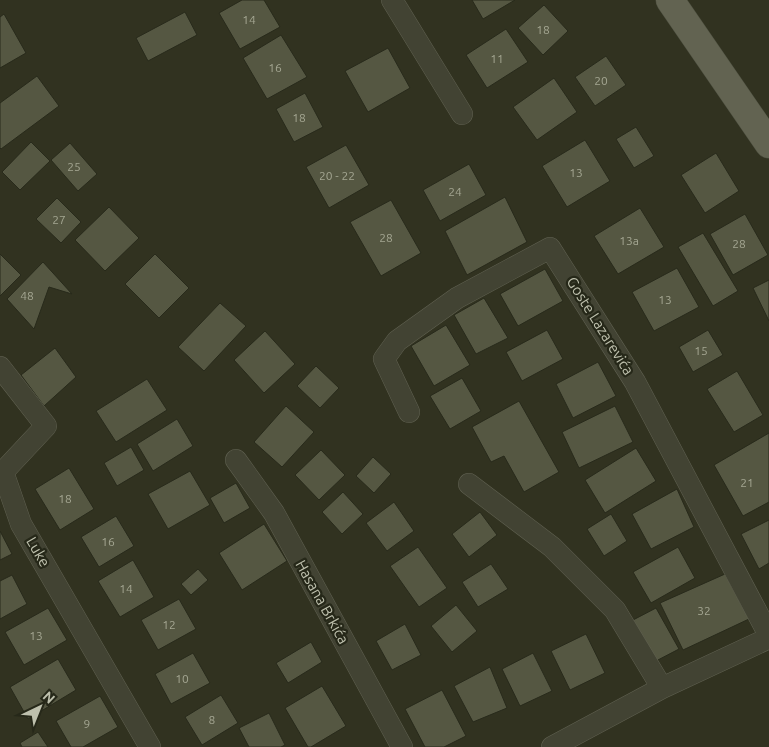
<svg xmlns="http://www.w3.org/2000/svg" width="769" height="747" viewBox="0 0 769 747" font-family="Ubuntu,sans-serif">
	<rect width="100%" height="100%" fill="#313220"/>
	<path fill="#555742" stroke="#282a1b" d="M242 0H264L280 27 240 49 219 13Z
		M472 0H515L483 19Z
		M544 5 568 31 543 55 518 28Z
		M185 12 197 35 148 61 136 38Z
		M4 14 26 53 0 68V17Z
		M506 29 528 62 487 88 466 55Z
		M281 35 307 77 267 99 243 58Z
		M388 48 410 88 368 112 345 71Z
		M606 56 626 85 595 106 575 77Z
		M37 76 59 106 1 149 0 148V103Z
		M554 78 577 112 537 140 513 107Z
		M305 93 323 127 294 142 276 109Z
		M636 127 654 156 634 168 616 139Z
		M585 140 610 181 567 207 542 166Z
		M31 142 50 161 20 190 2 172Z
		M70 143 97 174 78 191 51 160Z
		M346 145 369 185 329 208 306 167Z
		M716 153 739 191 705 213 681 175Z
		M469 164 486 195 440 221 423 190Z
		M505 197 527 242 467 275 445 231Z
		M57 198 81 222 61 243 36 219Z
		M391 200 421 253 381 276 350 222Z
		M109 207 139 238 105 271 75 240Z
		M640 208 664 247 618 274 594 236Z
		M745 214 768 255 733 275 710 234Z
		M703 233 738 291 713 306 678 247Z
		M0 254 21 275 0 296Z
		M155 254 189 288 159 318 125 284Z
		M43 262 72 294 49 287 34 329 7 299Z
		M677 268 699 307 654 331 632 292Z
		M545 269 563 301 518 326 500 294Z
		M769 280V321L753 288Z
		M484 298 508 338 476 354 454 315Z
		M220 303 246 326 204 371 178 347Z
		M446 325 470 365 434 386 411 346Z
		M547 330 563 359 522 381 506 352Z
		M708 330 723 355 693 372 679 347Z
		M265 331 295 364 264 393 234 360Z
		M55 348 76 377 44 406 21 375Z
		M598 362 616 396 573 418 556 384Z
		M316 366 339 388 320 408 297 386Z
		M737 371 763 415 734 432 707 389Z
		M462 378 481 411 450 429 430 396Z
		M147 379 167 410 116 442 96 411Z
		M519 401 559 472 524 492 504 456 491 462 472 427Z
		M286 406 314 432 282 467 254 442Z
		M615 406 633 442 579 468 562 432Z
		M177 419 193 446 153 471 137 444Z
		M769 433V502L743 516 714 465Z
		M131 447 144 470 117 486 104 463Z
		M636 448 656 481 605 513 585 480Z
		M321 450 345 475 319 500 295 475Z
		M373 457 391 474 374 493 356 476Z
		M69 468 94 509 60 530 35 489Z
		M190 471 210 505 168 529 148 494Z
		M236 483 250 508 224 523 210 498Z
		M677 489 694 527 651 549 632 514Z
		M343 492 363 514 342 534 322 512Z
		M394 502 414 531 387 551 366 523Z
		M480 512 497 535 469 557 452 534Z
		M611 514 627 541 604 556 587 529Z
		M116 516 134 546 99 567 81 537Z
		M769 520V563L759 569 741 534Z
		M264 524 287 561 242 590 219 553Z
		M0 531 12 554 0 560Z
		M418 547 447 588 419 607 390 566Z
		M678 547 695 578 651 603 633 572Z
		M133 560 154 597 120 617 98 581Z
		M491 564 508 589 478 607 462 582Z
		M198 569 208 580 191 595 181 584Z
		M725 574 749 619 683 650 660 603Z
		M12 575 27 604 0 619V581Z
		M179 599 196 629 158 650 141 620Z
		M456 605 477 631 452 652 431 626Z
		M48 608 67 640 24 665 5 632Z
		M656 608 679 649 656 661 633 620Z
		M405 624 421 655 392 670 376 641Z
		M586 634 605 673 570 690 551 651Z
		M311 642 322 662 288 683 276 663Z
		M193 653 210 683 171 704 155 674Z
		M533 653 552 691 520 706 502 669Z
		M58 659 76 690 28 719 10 687Z
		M490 667 507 708 473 722 454 686Z
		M322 686 346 726 311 747H308L285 708Z
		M442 690 466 736 444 747H425L405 709Z
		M221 695 238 723 202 745 185 717Z
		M100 696 118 727 83 747H71L56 721Z
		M269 713 285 745 281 747H249L239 728Z
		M38 732 48 747H22L20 743Z"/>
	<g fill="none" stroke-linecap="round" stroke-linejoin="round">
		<defs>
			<path id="street" d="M392 0 462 114
				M0 367 46 426 3 472 21 524 150 747
				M409 412 384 359 397 341 457 298 550 248 635 382 769 635
				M236 460 274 513 402 747
				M469 484 552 547 615 610 662 688
				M552 747 662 688 769 638"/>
			<path id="primary" d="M670 0 769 144"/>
		</defs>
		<use href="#street" stroke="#606151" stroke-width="22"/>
		<use href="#primary" stroke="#4b4d3d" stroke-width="29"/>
		<use href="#street" stroke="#424333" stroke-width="21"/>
		<use href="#primary" stroke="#626351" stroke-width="28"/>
	</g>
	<g text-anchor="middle" stroke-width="4.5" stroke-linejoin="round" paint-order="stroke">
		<g font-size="12" fill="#a4a692">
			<text x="249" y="24">14</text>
			<text x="543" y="34">18</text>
			<text x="497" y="63">11</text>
			<text x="275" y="72">16</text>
			<text x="601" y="85">20</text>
			<text x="299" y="122">18</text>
			<text x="74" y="171">25</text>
			<text x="576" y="177">13</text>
			<text x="337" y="180">20 - 22</text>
			<text x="455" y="196">24</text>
			<text x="59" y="224">27</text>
			<text x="386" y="242">28</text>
			<text x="629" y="245">13a</text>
			<text x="739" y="248">28</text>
			<text x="27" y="300">48</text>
			<text x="665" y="304">13</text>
			<text x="701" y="355">15</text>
			<text x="747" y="487">21</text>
			<text x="65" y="503">18</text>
			<text x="108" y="546">16</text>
			<text x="126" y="593">14</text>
			<text x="704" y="615">32</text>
			<text x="169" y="629">12</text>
			<text x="36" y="640">13</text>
			<text x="182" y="683">10</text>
			<text x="212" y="724">8</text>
			<text x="87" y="728">9</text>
		</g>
		<g font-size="15" fill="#bec0ad" stroke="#262819">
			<text transform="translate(600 326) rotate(58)" y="5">Goste Lazarevića</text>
			<text transform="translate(38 552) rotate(60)" y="5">Luke</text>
			<text transform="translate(322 602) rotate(61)" y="5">Hasana Brkića</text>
		</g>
	</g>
	<g transform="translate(40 707) rotate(43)" stroke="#262819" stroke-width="4" paint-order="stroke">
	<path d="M0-4L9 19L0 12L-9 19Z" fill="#bec0ad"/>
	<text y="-8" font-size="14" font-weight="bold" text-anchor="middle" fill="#bec0ad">N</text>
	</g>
</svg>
